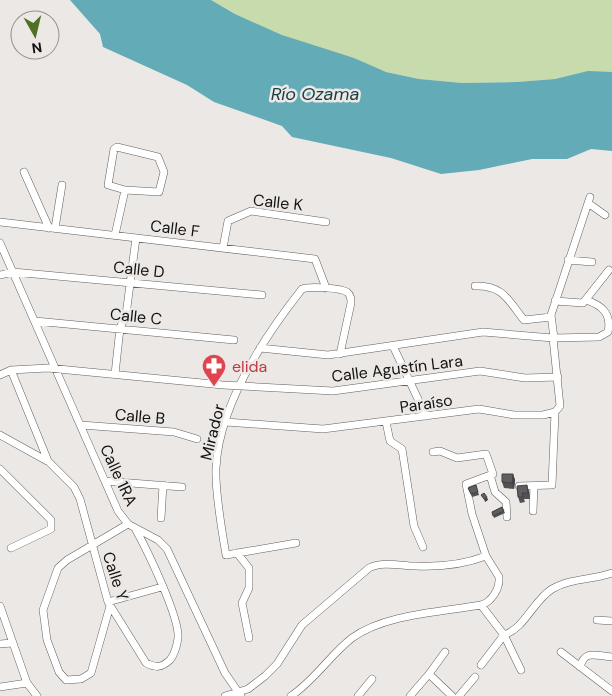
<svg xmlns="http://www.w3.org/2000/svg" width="612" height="696" viewBox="0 0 612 696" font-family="'DM Sans',sans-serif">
	<rect width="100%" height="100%" fill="#ebe8e5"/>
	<path fill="#c8dbad" d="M211 0H612V72H588L555 79 517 82 462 83 419 79 386 72 282 35 235 14Z"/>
	<path fill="#62abb7" d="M70 0H211L235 14 282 35 354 58 386 72 419 79 462 83 517 82 555 79 588 71 612 72V151L591 149 567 159H532L479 170 441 174 391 158 292 137 282 126 214 102 187 85 103 47 100 34Z"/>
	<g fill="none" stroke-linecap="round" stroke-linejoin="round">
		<defs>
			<path id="minor" d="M117 147 158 157 164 172 159 192 125 190 108 185 114 149Z
				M24 172 49 228
				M588 203 605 215
				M0 222 315 259 326 288
				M55 228 62 185
				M115 235 125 190
				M0 243 118 511 128 524 158 540 167 549 225 673 241 696
				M223 248 228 221 251 211 326 222
				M568 260 592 262
				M0 275 13 272 262 295
				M475 286C503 285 508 300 524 320L551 317
				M586 300C601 305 612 313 608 332L599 337 554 338 551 315 590 197
				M555 301 583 303 609 270
				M35 321 234 340
				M393 346 426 416
				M11 370 48 461 74 487 80 499 108 602 146 663C156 668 161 668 170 660 174 655 177 645 178 638 180 618 147 550 136 530
				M115 374 120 328 126 315 136 238
				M0 375 11 370 48 368 223 385 333 391 480 371 525 378 558 377
				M226 422 323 429 479 409 514 415H543L555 412 560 406 553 338 483 332 328 355 260 348
				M386 422 390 441 402 449 414 526 423 547
				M81 425 174 432 197 439
				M0 435 47 461
				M0 469 51 520V529L11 548
				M490 475 495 492 506 502 507 517
				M105 481 182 487
				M519 486 552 485 555 412
				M533 511 534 486
				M161 518 163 485
				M296 543 226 555C222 532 215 490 216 468 219 405 264 337 302 289 309 286 341 288 347 292 351 295 351 299 351 303L340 354
				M237 553 249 568V588L242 603 249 638
				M108 602 162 587
				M481 605 504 635C525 628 533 601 552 589 570 578 593 580 612 573
				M0 606 27 683 37 696
				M110 606 91 673 81 679 66 680 59 672 47 640 43 610 58 568 67 560 128 524
				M597 620 612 621
				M0 644 12 643
				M561 652 612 691
				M481 665 504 635 521 670
				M580 667C585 649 596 656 612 657
				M429 674 445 652
				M0 687 27 683
				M225 696 248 689 265 676 277 664 302 625 369 568C383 561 400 566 416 566 439 567 465 564 486 556
				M291 696C315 680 330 655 352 638 385 614 441 612 481 605 492 602 500 588 499 577L486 556 472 514 466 484 493 474 486 454 457 458 440 451 433 452
				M358 696 372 679
				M410 696 429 674 452 696
				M459 696 475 677"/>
		</defs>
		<use href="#minor" stroke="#62605e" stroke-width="8"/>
		<use href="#minor" stroke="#fff" stroke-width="7"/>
	</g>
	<path fill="#525254" d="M513 474 515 480 514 489 504 488 502 482Z
		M476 485 479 495 472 497 468 488Z
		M517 486 529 491 530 499H524L525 502 520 503 518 497Z
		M502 507 505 513 494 518 492 512Z"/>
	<path fill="#424245" d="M513 474 515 480 514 489 512 483Z
		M527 485 529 491 530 499 528 493Z
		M487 497 488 500 485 502 484 499Z"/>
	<path fill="#5f5f62" stroke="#424245" d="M502 474H513L512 483 502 482Z
		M476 485 478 492 471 494 468 488Z
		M527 485 528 493H522L523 497H518L517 486Z
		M484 493 487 497 484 499 481 495Z
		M502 507 504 511 493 516 492 512Z"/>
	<defs>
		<symbol id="pharmacy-pin" viewBox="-11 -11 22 30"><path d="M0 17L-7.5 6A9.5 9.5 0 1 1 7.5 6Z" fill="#e0444e" stroke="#ebe8e5"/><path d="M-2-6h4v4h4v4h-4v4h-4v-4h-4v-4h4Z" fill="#fff"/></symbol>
	</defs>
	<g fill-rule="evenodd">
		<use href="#pharmacy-pin" x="200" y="352" width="28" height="38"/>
	</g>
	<g text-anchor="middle" stroke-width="5" stroke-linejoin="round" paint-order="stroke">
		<g font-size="16" fill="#131211" stroke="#ebe8e5">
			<text transform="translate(278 202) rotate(6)" y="6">Calle K</text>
			<text transform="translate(175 228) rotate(7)" y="6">Calle F</text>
			<text transform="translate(139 269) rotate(6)" y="6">Calle D</text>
			<text transform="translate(136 316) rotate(6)" y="6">Calle C</text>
			<text transform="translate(397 368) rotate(-7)" y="6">Calle Agustín Lara</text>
			<text transform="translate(426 403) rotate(-8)" y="6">Paraíso</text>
			<text transform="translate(140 416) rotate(5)" y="6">Calle B</text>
			<text transform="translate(212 432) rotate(-76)" y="6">Mirador</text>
			<text transform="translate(119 475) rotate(65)" y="6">Calle 1RA</text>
			<text transform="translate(116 576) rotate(72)" y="6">Calle Y</text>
		</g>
		<g font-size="16" fill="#be3a42" stroke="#ebe8e5" text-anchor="start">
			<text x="232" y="372">elida</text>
		</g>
		<g font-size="18" font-style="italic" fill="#193d42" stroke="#ebe8e5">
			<text x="315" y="100">Río Ozama</text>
		</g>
	</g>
	<g transform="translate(35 35) rotate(172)"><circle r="24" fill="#ebe8e5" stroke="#959290"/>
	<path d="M0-4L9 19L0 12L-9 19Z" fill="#517026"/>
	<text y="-8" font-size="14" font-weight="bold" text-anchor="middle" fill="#131211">N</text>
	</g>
</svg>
